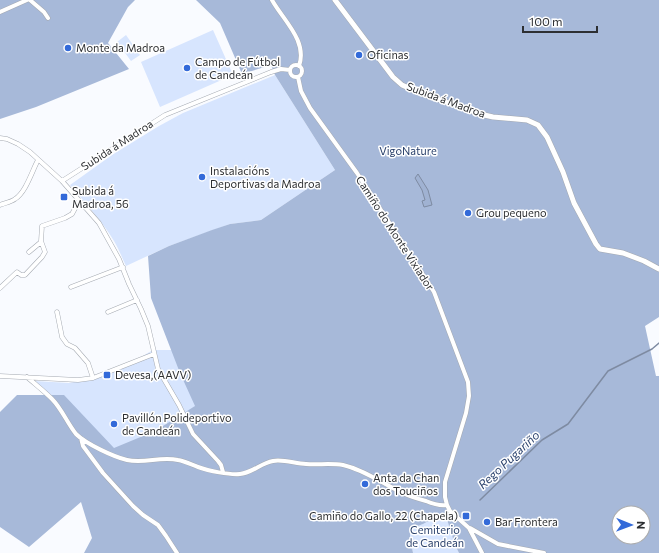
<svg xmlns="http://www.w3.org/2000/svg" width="659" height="553" viewBox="0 0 659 553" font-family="Commissioner,sans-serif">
	<rect width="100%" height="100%" fill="#f9fbff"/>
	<path fill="#d7e5fe" d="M213 30 233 75 160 107 141 62Z
		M126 35 140 55 131 61 117 42Z
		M275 75 335 170 261 220 230 224 169 246 126 266C122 258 119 249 114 241 102 221 85 203 70 185L112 155 159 126 183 113Z
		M153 350H172L196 406 156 431 132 458 80 433 35 381 69 383 107 375 129 364Z
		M444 513 446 515 455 545 459 553H413L410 537V529L423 524Z"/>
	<path fill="#a7b9d9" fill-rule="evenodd" d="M0 0H135L128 7 108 43 129 69 36 107 0 119Z
		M196 0H659V317L645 326 656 376H659V553H459L455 545 446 516 444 513 423 524 410 529V537L413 553H84L92 538 81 502 29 547 0 527V412L17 395H64L114 448 155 431 195 406 180 373 151 298 148 256 169 246 212 230 230 224 261 220 335 170 275 75 271 65 242 74 220 23ZM619 513H643V537H619Z"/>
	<path fill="#a0b2d2" stroke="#7e8ba2" d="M418 174 428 190 432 205 424 207 422 201 425 200 422 190 415 178Z"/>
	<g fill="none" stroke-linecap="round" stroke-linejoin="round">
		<path stroke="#7e8ba2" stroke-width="1.5" d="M480 500 542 440 568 424 608 371 652 349 659 343"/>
		<defs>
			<path id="minor" d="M30 0 44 12 48 18
				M272 0C283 20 308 41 299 66
				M0 12 27 0
				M290 71a6 6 0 1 1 12 0a6 6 0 1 1-12 0Z
				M298 77 301 91 310 108 357 173 434 292 468 382 469 396 466 413 445 482V497L447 505 450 511 469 528 482 553
				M0 138 7 139 18 144 30 152 62 181 99 223 119 259 129 284 141 309 148 326 158 369 179 405 193 434 218 461 221 465 223 472
				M62 181 165 115 271 72 281 69 290 70
				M0 205C5 203 11 202 15 199 26 192 32 171 38 160
				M29 252 41 242
				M71 287 123 267
				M0 288 17 272 21 275H25L42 257 45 252 41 241 42 226 65 218 72 214 79 201
				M57 312 62 337 67 344 75 348 88 363 93 378
				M108 312 137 300
				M0 376 78 380 93 378 154 354
				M27 377C35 384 44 391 52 399 62 409 67 423 76 434 86 444 114 457 127 460 145 464 160 456 178 460 185 461 192 465 198 467 209 471 229 475 240 474 252 473 261 463 273 461 284 459 296 464 306 464 318 465 331 463 343 465 365 470 383 484 403 493 411 497 418 499 426 501 433 504 440 506 447 505
				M81 438 83 446 103 473 133 506 143 515 158 525 166 536 177 553
				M470 528 498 544 544 553"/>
			<path id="tertiary" d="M335 0 393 77 402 85 420 93 480 114 493 117 527 120 538 125 547 137 563 172 574 203 596 244 600 249 623 253 644 261 659 269"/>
		</defs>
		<use href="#minor" stroke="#a5aab2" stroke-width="5"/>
		<use href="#tertiary" stroke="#a5aab2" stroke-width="6"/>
		<use href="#minor" stroke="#fff" stroke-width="4"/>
		<use href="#tertiary" stroke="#fff" stroke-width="5"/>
	</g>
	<g fill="#336ad9" stroke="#fff" stroke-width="1.5">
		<circle cx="68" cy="48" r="4"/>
		<circle cx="359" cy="55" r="4"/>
		<circle cx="187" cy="68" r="4"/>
		<circle cx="202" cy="177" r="4"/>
		<rect x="60" y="193" width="8" height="8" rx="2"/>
		<circle cx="468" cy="213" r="4"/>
		<rect x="103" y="371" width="8" height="8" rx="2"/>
		<circle cx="114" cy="424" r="4"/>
		<circle cx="365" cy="484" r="4"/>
		<rect x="462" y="512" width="8" height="8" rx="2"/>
		<circle cx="487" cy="522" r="4"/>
	</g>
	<g text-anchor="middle" stroke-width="3" stroke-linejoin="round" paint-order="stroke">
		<g font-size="11" fill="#2d2f32" stroke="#fff" text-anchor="start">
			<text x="76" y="52">Monte da Madroa</text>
			<text x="367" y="59">Oficinas</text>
			<text x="195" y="66">Campo de Fútbol<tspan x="195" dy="13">de Candeán</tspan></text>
			<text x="210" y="175">Instalacións<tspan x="210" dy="13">Deportivas da Madroa</tspan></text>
			<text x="72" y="195">Subida á<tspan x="72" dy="13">Madroa, 56</tspan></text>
			<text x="476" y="217">Grou pequeno</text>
			<text x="115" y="379">Devesa,(AAVV)</text>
			<text x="122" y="422">Pavillón Polideportivo<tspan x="122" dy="13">de Candeán</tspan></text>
			<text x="373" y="482">Anta da Chan<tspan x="373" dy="13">dos Touciños</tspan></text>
			<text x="458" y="520" text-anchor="end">Camiño do Gallo, 22 (Chapela)</text>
			<text x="495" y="526">Bar Frontera</text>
		</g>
		<g font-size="11" fill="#2d2f32" stroke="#fff">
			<text transform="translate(446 100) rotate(20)" y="4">Subida á Madroa</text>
			<text transform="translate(117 145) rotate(-33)" y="4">Subida á Madroa</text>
			<text transform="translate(395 233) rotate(57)" y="4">Camiño do Monte Vixiador</text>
		</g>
		<g font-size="11" fill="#283f6a" stroke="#fff">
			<text x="408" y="155">VigoNature</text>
			<text x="435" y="534">Cemiterio<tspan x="435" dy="13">de Candeán</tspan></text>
		</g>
		<g font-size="12" font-style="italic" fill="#2d446f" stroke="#fff">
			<text transform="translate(509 460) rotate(-43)" y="4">Rego Pugariño</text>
		</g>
	</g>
	<g transform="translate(631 525) rotate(91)"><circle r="19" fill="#ffffff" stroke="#abacad"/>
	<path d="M0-3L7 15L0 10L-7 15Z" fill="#336ad9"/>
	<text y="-6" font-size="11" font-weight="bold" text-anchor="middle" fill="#2d2f32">N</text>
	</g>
	<path d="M523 26v6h74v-6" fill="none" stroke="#2d2f32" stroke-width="2"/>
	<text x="529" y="26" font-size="12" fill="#2d2f32" stroke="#ffffff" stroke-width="3" paint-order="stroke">100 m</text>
</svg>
